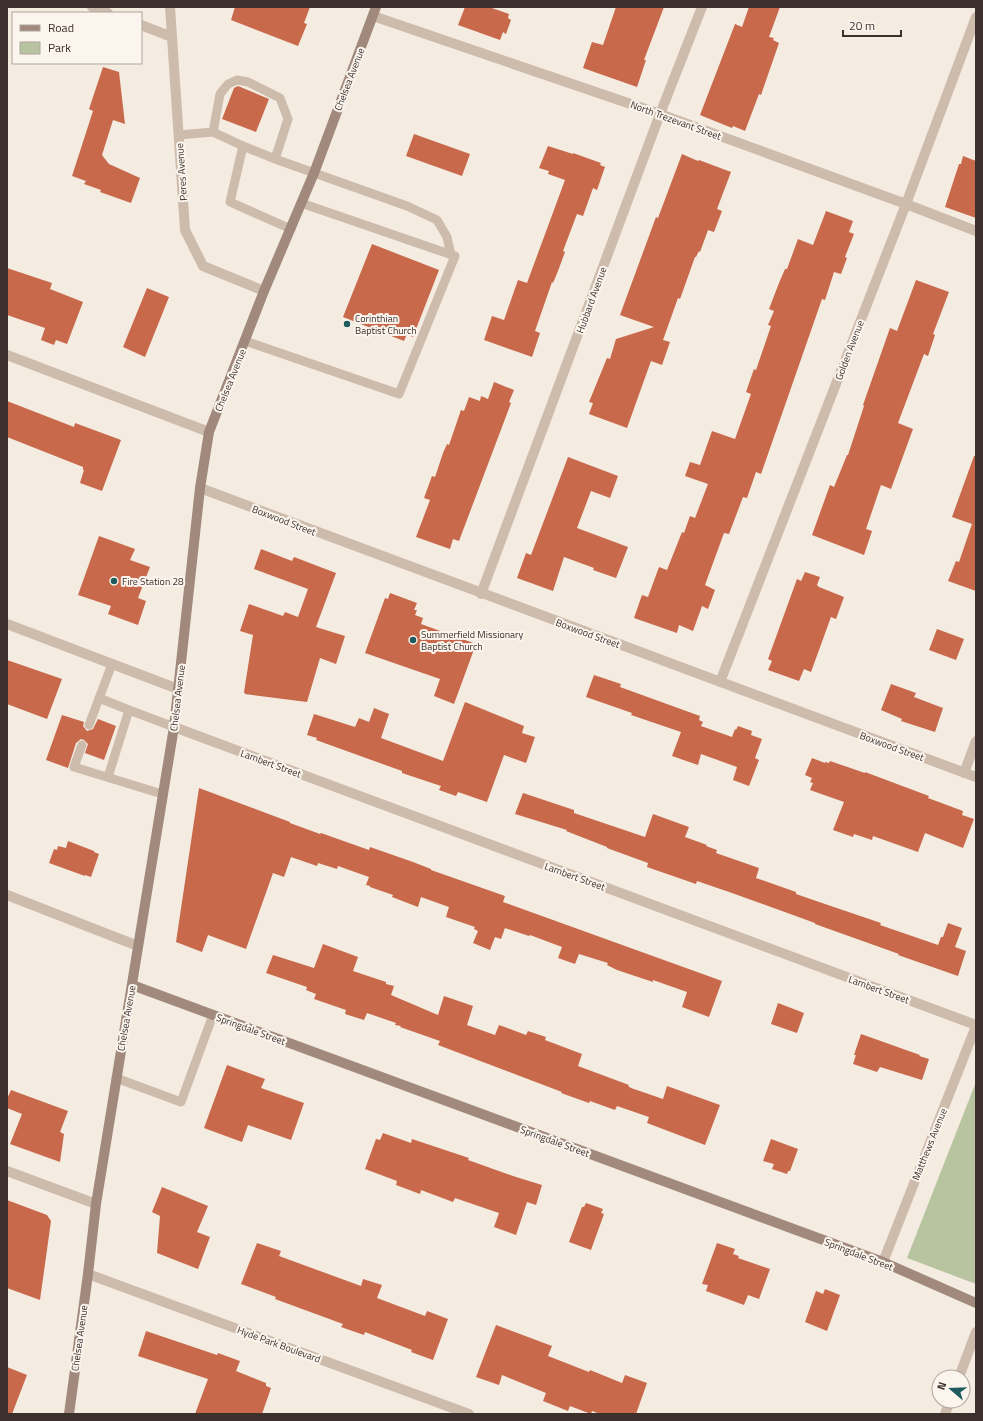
<svg xmlns="http://www.w3.org/2000/svg" width="983" height="1421" viewBox="0 0 983 1421" font-family="'Titillium Web',sans-serif">
	<rect width="100%" height="100%" fill="#f4ebe1"/>
	<path fill="#b8c4a0" d="M976 1082V1284L907 1258Z"/>
	<path fill="#c8694b" d="M235 7H310L304 23 307 24 298 46 231 20Z
		M465 7H489L509 14 508 18 511 20 506 34 503 32 500 40 458 25Z
		M616 7H664L644 60H646L637 87 583 68 592 42 603 45Z
		M749 7H780L769 37 774 38 773 40 779 43 761 95 759 94 745 131 733 126 732 128 700 115 735 24 742 27Z
		M103 67 119 72 125 124 113 120 102 155 109 164 140 178 131 203 100 192 101 190 84 184 86 181 72 176 93 111 89 109Z
		M238 86 269 99 256 132 222 119 234 88Z
		M414 134 470 154 462 176 406 156Z
		M548 146 573 154V153L601 163 600 165 605 167 597 190 593 188 583 216 577 214 563 251 565 252 558 271 553 283 552 282 535 331 540 333 532 357 484 340 492 316 504 320 518 280 527 283 565 180 548 174 549 171 539 168Z
		M682 154 698 161 699 160 731 172 717 209 722 211 714 232 708 230 700 252 699 251 696 257H695L680 299 678 298 663 340 670 342 662 365 651 361 627 428 589 414 593 403 589 402 607 358 610 359 616 339 654 327 620 315 656 217 658 218Z
		M963 156 976 161V218L945 207 959 164H961Z
		M826 211 853 221 849 232 854 234 845 257 847 258 841 274 834 272 825 300 822 299 761 474 756 472 747 498 743 497 729 534 724 533 705 585 715 590 708 609 702 606 693 631 679 625 677 633 634 618 642 595 648 597 659 567 667 570 682 532 684 533 690 516 695 518 708 484 685 476 690 462 700 465 712 431 735 439 751 394 746 392 754 369 756 370 771 326 768 325 774 311 769 309 779 283 785 269H787L798 239 813 245Z
		M372 244 439 270 413 337 407 334 404 341 343 317Z
		M7 268 52 283 50 289 83 302 67 344 56 340 54 345 41 340 45 328 7 315Z
		M916 280 949 292 933 334 935 335 928 356 924 354 898 423 913 429 891 489 881 485 866 529 872 531 864 555 812 535 830 485 834 487 847 455H848L864 406 863 405 890 328 897 331Z
		M147 288 169 297 145 357 123 347Z
		M494 382 514 390 509 402 511 403 459 541 453 539 450 549 416 537 430 500 424 498 432 476 435 477 443 453 447 444 449 445 461 410 464 411 469 397 480 401 481 396 488 399Z
		M7 401 74 427 75 423 121 440 102 491 80 483 84 470H83V467L7 437Z
		M974 456H976V591L948 581 956 561 959 562 972 524 952 517Z
		M568 457 618 476 610 498 591 491 577 528 628 547 616 578 593 570 594 568 564 557 553 591 517 578 526 553 531 555Z
		M99 536 135 549 130 560 150 567 138 598 146 601 138 625 108 614 111 606 78 595Z
		M261 549 292 561 294 557 336 573 316 627 345 636 336 664 320 658 307 702 245 694 244 692 253 635 240 631 249 604 283 616 285 612 298 617 308 589 254 569Z
		M805 572 820 577 817 585 819 587 844 597 836 619 831 617 811 672 804 669 799 681 768 670 772 661 768 659 797 579 801 581Z
		M390 593 417 603 414 610H417L415 615 423 618 421 624 476 644 454 704 434 696 440 679 365 653 385 598 388 599Z
		M937 629 964 639 956 660 929 650Z
		M7 660 62 679 47 719 7 704Z
		M594 675 621 684 620 687 700 716 699 720 703 722 701 726 732 737 735 729 736 730 738 726 752 731 751 735 762 739 755 758 759 760 749 786 733 780 737 767 701 754 698 765 672 756 681 732 631 715 632 713 586 697Z
		M891 684 916 693 914 697 943 708 935 732 901 721 902 719 881 710Z
		M465 702 524 726 522 733 535 737 526 763 504 755 487 802 458 792 456 796 439 790 441 786 402 773V771L316 740 317 738 307 735 314 714 355 727 359 718 369 722 374 708 389 714 381 738 443 761Z
		M62 715 84 722 83 726 87 731 93 729 98 719 116 726 104 760 85 753 88 744 84 740 81 739 76 743 68 768 46 760Z
		M812 758 825 763V762L829 763 830 761 865 773V772L929 796 928 798 963 811 962 815 974 819 963 848 925 833 918 852 873 836 872 840 854 834 853 837 833 830 844 802 810 790 813 783 810 782 812 778 805 775Z
		M199 788 290 822V823L320 834 321 833 369 850 370 847 413 862 431 869V870L505 896 503 902 722 981 709 1017 682 1007 687 992 653 980V982L617 970 607 965 608 963 579 954 575 964 558 958 562 947 530 935 529 936 505 928 501 939 495 937 490 950 473 943 478 931 474 929 475 927 446 917 449 907 421 897 418 907 392 897 393 895 370 887V886L366 885 369 877 338 866 337 869 318 863 317 866 291 857 284 877 273 873 246 949 208 935 202 952 176 942Z
		M523 793 574 810V813L645 837 653 814 689 827 685 837 707 845 706 846 717 850 716 853 759 868 756 878 796 892V894L825 904 881 923 880 925 938 945 941 937H943L948 923 962 928 955 947 966 951 958 976 898 955 899 954 815 924V923L732 893 697 881 696 884 647 867 648 863 607 848V847L566 831 567 830 515 814Z
		M68 841 94 851V852L99 854 91 877 85 875V876L49 863 54 849 57 850 58 846 66 848Z
		M323 944 358 957 353 971 386 982V984L394 986 391 995 438 1015 444 996 473 1006 467 1025 495 1035 499 1025 526 1035 528 1031 546 1037 545 1040 582 1054 578 1066 629 1085 628 1086 631 1088 663 1099 667 1086 720 1105 705 1145 647 1123 649 1117 617 1106 615 1110 590 1101 589 1103 561 1093 562 1092 438 1045 440 1041 400 1027 401 1026 395 1025 396 1023 367 1013 364 1020 345 1014 346 1010 314 999 316 994 306 990 307 987 266 973 273 955 314 968Z
		M778 1003 804 1013 797 1033 771 1024Z
		M861 1034 920 1055 919 1056 929 1059 922 1080 880 1067 877 1072 853 1064 856 1055H854Z
		M227 1065 265 1079 261 1088 304 1103 291 1140 248 1125 242 1142 204 1128Z
		M11 1090 68 1111 60 1132 64 1134 60 1162 10 1144 22 1114 7 1108V1099Z
		M383 1133 411 1143 412 1139 469 1158 468 1160 516 1177 542 1185 536 1205 527 1202 516 1235 494 1227 499 1213 455 1198 453 1202 421 1190 420 1194 396 1185 397 1181 365 1169 376 1139 380 1140Z
		M771 1139 798 1149 790 1171H788L787 1174 772 1169 774 1164 763 1161Z
		M162 1187 208 1206 197 1232 210 1237 198 1269 157 1253 160 1216 152 1212Z
		M7 1200 47 1215 51 1221 40 1300 7 1288Z
		M586 1203 603 1209 601 1213 604 1214 591 1250 569 1242 582 1207H584Z
		M257 1243 281 1251 279 1256 361 1286 363 1279 382 1285 377 1298 425 1316 427 1311 448 1319 433 1360 411 1352 412 1350 365 1332 364 1335 341 1327 343 1324 275 1299 276 1297 241 1284Z
		M717 1243 735 1249 733 1254 739 1256 738 1258 770 1269 759 1299 748 1295 744 1305 706 1291 708 1285 702 1284Z
		M825 1289 840 1295 827 1331 805 1322 816 1291 823 1294Z
		M496 1325 552 1346 548 1356 589 1372 590 1370 622 1383 625 1375 647 1383 636 1414H600L592 1411 591 1414 570 1406 568 1411 543 1401 546 1393 502 1375 499 1385 476 1377Z
		M146 1331 217 1355 218 1353 240 1361 236 1371 266 1383V1386L271 1388 262 1414H195L208 1379 138 1356Z
		M7 1367 27 1375 12 1414H7Z"/>
	<g fill="none" stroke-linecap="round" stroke-linejoin="round">
		<path stroke="#cdbbac" stroke-width="9" d="M213 132 220 94 228 84 237 80 248 82 280 98 288 119 275 159
			M179 135 213 132 243 146 230 202 291 229
			M243 146 275 159 407 206 437 220 447 237 451 255
			M245 341 399 394 455 256 301 203
			M99 698 129 710 108 777
			M129 710 174 727
			M89 725 112 664
			M82 745 74 767 162 794
			M116 1078 181 1102 213 1015"/>
		<path stroke="#cdbbac" stroke-width="10" d="M92 7 108 13
			M170 7 185 230 203 266 264 291
			M373 16 660 114 906 204 976 231
			M141 25 172 37
			M7 355 209 432
			M200 488 976 777
			M481 594 660 114 702 7
			M7 624 178 689
			M720 682 906 204 976 17
			M174 727 976 1025
			M964 773 976 741
			M7 895 138 946
			M7 1171 96 1204
			M883 1262 976 1026
			M88 1274 469 1414
			M959 1377 976 1332
			M945 1414 950 1401"/>
		<path stroke="#a18a7d" stroke-width="10" d="M132 985 883 1262 976 1303
			M69 1414 88 1274 96 1204 174 727 200 488 209 432 264 291 314 173 376 7"/>
	</g>
	<g fill="#1f5a5e" stroke="#fbf5ee" stroke-width="1.5">
		<circle cx="347" cy="324" r="4"/>
		<circle cx="114" cy="581" r="4"/>
		<circle cx="413" cy="640" r="4"/>
	</g>
	<g text-anchor="middle" stroke-width="4" stroke-linejoin="round" paint-order="stroke">
		<g font-size="10" fill="#3b302b" stroke="#fbf5ee">
			<text transform="translate(349 79) rotate(-69)" y="4">Chelsea Avenue</text>
			<text transform="translate(676 120) rotate(20)" y="4">North Trezevant Street</text>
			<text transform="translate(181 172) rotate(-94)" y="4">Peres Avenue</text>
			<text transform="translate(591 300) rotate(-70)" y="4">Hubbard Avenue</text>
			<text transform="translate(849 350) rotate(-69)" y="4">Golden Avenue</text>
			<text transform="translate(230 380) rotate(-68)" y="4">Chelsea Avenue</text>
			<text transform="translate(284 520) rotate(21)" y="4">Boxwood Street</text>
			<text transform="translate(588 633) rotate(20)" y="4">Boxwood Street</text>
			<text transform="translate(177 698) rotate(-83)" y="4">Chelsea Avenue</text>
			<text transform="translate(892 746) rotate(20)" y="4">Boxwood Street</text>
			<text transform="translate(271 763) rotate(20)" y="4">Lambert Street</text>
			<text transform="translate(575 876) rotate(20)" y="4">Lambert Street</text>
			<text transform="translate(879 989) rotate(20)" y="4">Lambert Street</text>
			<text transform="translate(126 1018) rotate(-80)" y="4">Chelsea Avenue</text>
			<text transform="translate(251 1029) rotate(20)" y="4">Springdale Street</text>
			<text transform="translate(555 1141) rotate(20)" y="4">Springdale Street</text>
			<text transform="translate(929 1144) rotate(-68)" y="4">Matthews Avenue</text>
			<text transform="translate(859 1254) rotate(21)" y="4">Springdale Street</text>
			<text transform="translate(79 1338) rotate(-82)" y="4">Chelsea Avenue</text>
			<text transform="translate(279 1344) rotate(20)" y="4">Hyde Park Boulevard</text>
		</g>
		<g font-size="10" fill="#3b302b" stroke="#fbf5ee" text-anchor="start">
			<text x="355" y="322">Corinthian<tspan x="355" dy="12">Baptist Church</tspan></text>
			<text x="122" y="585">Fire Station 28</text>
			<text x="421" y="638">Summerfield Missionary<tspan x="421" dy="12">Baptist Church</tspan></text>
		</g>
	</g>
	<rect width="983" height="1421" fill="none" stroke="#3b302b" stroke-width="16"/>
	<rect x="12" y="12" width="130" height="52" fill="#fbf5ee" stroke="#aea6a0"/>
	<rect x="20" y="25" width="20" height="6" fill="#a18a7d" stroke="#aea6a0"/>
	<text x="48" y="32" font-size="12" fill="#3b302b">Road</text>
	<rect x="20" y="42" width="20" height="12" fill="#b8c4a0" stroke="#aea6a0"/>
	<text x="48" y="52" font-size="12" fill="#3b302b">Park</text>
	<g transform="translate(951 1389) rotate(289)"><circle r="19" fill="#fbf5ee" stroke="#aea6a0"/>
	<path d="M0-3L7 15L0 10L-7 15Z" fill="#1f5a5e"/>
	<text y="-6" font-size="11" font-weight="bold" text-anchor="middle" fill="#3b302b">N</text>
	</g>
	<path d="M843 30v6h58v-6" fill="none" stroke="#3b302b" stroke-width="2"/>
	<text x="849" y="30" font-size="12" fill="#3b302b" stroke="#fbf5ee" stroke-width="3" paint-order="stroke">20 m</text>
</svg>
